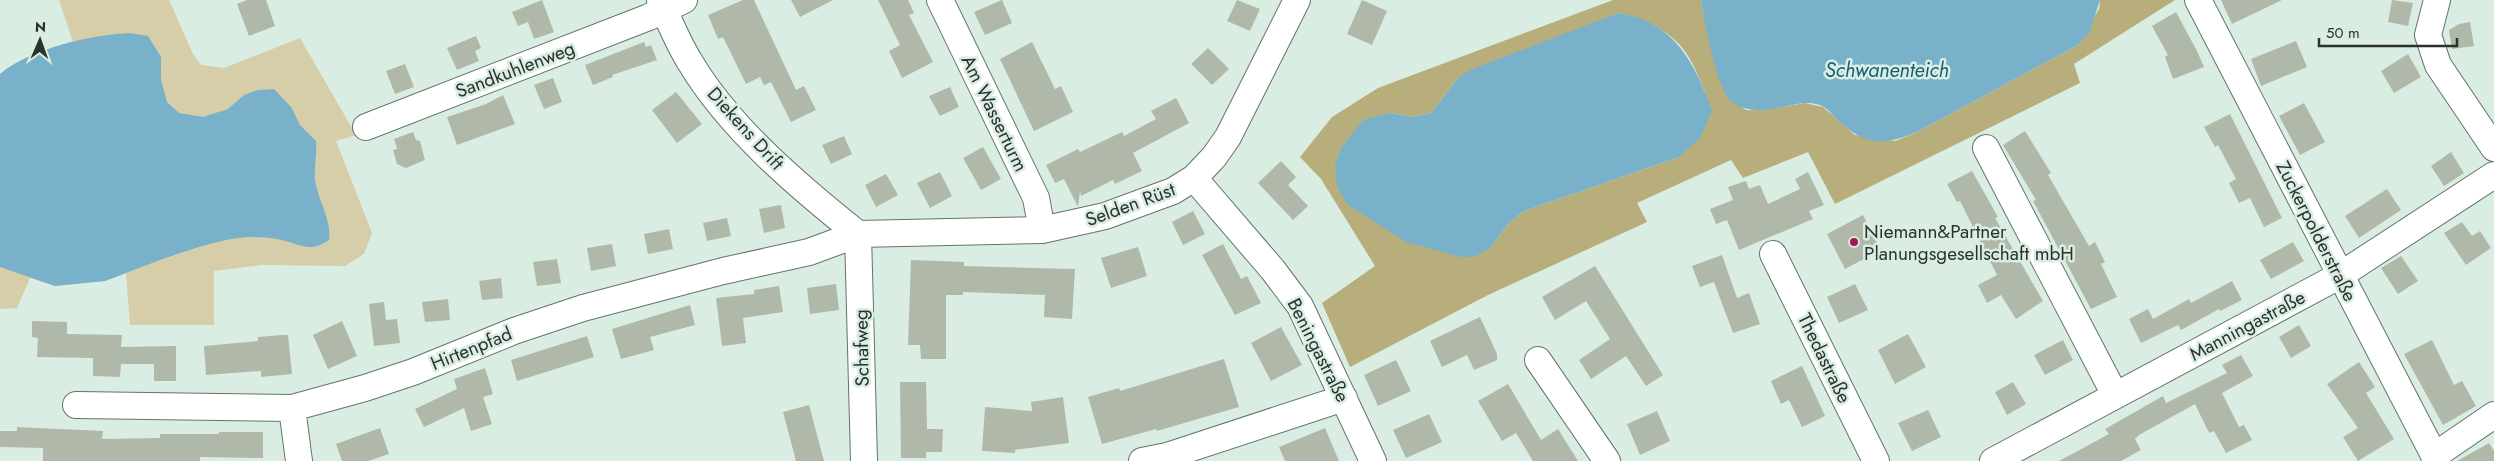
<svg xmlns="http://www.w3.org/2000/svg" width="2494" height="461" viewBox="0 0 2494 461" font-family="Jost,sans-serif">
	<rect width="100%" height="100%" fill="#daede3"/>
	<path fill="#d5cea9" d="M59 0H169L193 54 201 65 224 68 300 38 356 135 336 141 372 233 364 254 345 266 262 265 214 271V325H130L126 273 105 281 55 286 30 278 17 308 0 309V74L36 54 73 42Z"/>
	<path fill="#b7ae7b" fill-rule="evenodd" d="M1613 0H1701L1703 12 1729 99 1746 110H1764L1805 103 1823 107 1855 135 1895 141 1917 132 2078 45 2099 9 2100 0H2175L2074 64 2080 83 1835 204 1808 152 1743 178 1731 160 1637 203 1647 222 1488 295 1350 367 1322 303 1375 266 1321 179 1300 157 1332 117 1378 88ZM1618 13C1641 16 1670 31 1684 50 1693 62 1699 78 1705 92L1679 157 1524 211 1508 224 1491 247 1389 113 1414 117 1431 113 1457 79Z"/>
	<path fill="#79b1cb" d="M1701 0H2100L2090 31 2078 45 1917 132C1884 145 1869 147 1841 123 1835 118 1830 111 1824 107 1806 97 1783 109 1764 110 1752 111 1736 108 1729 99 1716 83 1704 21 1701 0Z
		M1618 13C1673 20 1696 64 1712 111L1700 138 1679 157 1524 211 1508 224 1491 247 1474 257H1461L1406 242 1347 204 1337 186 1335 165 1341 148 1363 120 1389 113 1414 117 1431 113 1457 79 1470 70Z
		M130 33 148 36 161 57V79L167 102 179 113 203 117 228 109 244 95 258 90 274 89 291 107 300 125 316 141C317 153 314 168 315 180 318 201 332 220 329 240 310 253 302 245 282 240 273 238 261 237 252 237 213 237 143 267 105 281L55 286 0 267V74C31 48 91 35 130 33Z"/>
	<path fill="#b0b9a9" d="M247 0H266L275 26 249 36 237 4Z
		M542 0 554 32 534 39 528 22 518 26 512 12Z
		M743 0H754L796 90 804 86 816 110 791 122 771 82 764 85 760 77 746 84 723 37 718 39 708 15Z
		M791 0H833L800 17Z
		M878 0H908L914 13 909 15 933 62 902 78 889 51 900 45Z
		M1002 0 1012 23 985 35 974 12Z
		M1237 0 1260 9 1250 31 1227 21Z
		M1362 0 1387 11 1372 45 1347 34Z
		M2221 0H2282L2232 24Z
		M2392 0 2413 3 2408 26 2388 22Z
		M2176 12 2197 51 2204 67 2173 79 2165 57 2168 55 2152 26Z
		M2470 22 2474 46 2452 49 2449 30 2459 24Z
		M476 36 481 48 475 51 479 61 457 70 447 48Z
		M2296 41 2307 67 2261 86 2251 59Z
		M644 42 646 47 651 45 657 60 612 75 613 77 593 85 585 65Z
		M1032 42 1055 89 1061 86 1073 112 1034 131 1000 59Z
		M1208 48 1229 69 1212 85 1191 64Z
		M2408 54 2421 77 2394 93 2381 71Z
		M405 64 414 87 395 94 386 71Z
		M553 78 562 102 544 109 534 85Z
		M950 87 959 107 940 116 929 96Z
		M676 92 702 124 677 143 652 110Z
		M503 95 515 124 457 145 447 117 486 104Z
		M1176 98 1189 123 1133 153 1142 171 1115 184 1113 180 1081 196 1080 191 1078 207 1064 179 1055 183 1046 165 1078 149 1080 152 1122 132 1124 136 1156 119 1151 111Z
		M2304 103 2325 142 2300 155 2279 116Z
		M2230 114 2282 218 2264 227 2250 198 2239 203 2229 183 2236 179 2218 145 2215 147 2204 127Z
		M2025 131 2051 173 2048 175 2089 246 2095 242 2105 262 2101 264 2117 297 2091 309 2033 201 2036 200 2003 145Z
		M413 132 416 140 420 141 425 160 406 168 397 164 393 150 397 149 394 139Z
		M844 136 852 154 831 164 822 145Z
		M983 147 1001 179 981 190 963 158Z
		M2451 152 2464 173 2444 186 2431 166Z
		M1281 161 1296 177 1288 185 1308 206 1293 220 1258 183Z
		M1972 171 1998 217 1995 218 2043 301 2016 319 2001 295 1987 303 1978 285 1997 275 1960 201 1957 202 1947 184Z
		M940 172 952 196 930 208 917 183Z
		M1808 172 1824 205 1809 211 1813 219 1739 250 1727 220 1716 224 1710 209 1733 200 1728 187 1746 181 1749 189 1760 185 1768 204 1800 189 1795 179Z
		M886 174 898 195 876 207 865 185Z
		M2387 189 2401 210 2359 238 2345 216Z
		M781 205 785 228 764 233 759 209Z
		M1193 211 1205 234 1183 245 1172 222Z
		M1863 215 1881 250 1845 269 1827 234Z
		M727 218 731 236 707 241 703 223Z
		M2462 222 2472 236 2480 231 2491 248 2466 265 2444 233Z
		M669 229 673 249 648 254 644 234Z
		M2293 242 2304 261 2271 279 2260 260Z
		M612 244 616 266 591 271 587 248Z
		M1223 244 1241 279 1247 276 1261 303 1235 315 1202 255Z
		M1138 247 1147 276 1111 288 1101 258Z
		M1722 255 1737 298 1749 293 1760 324 1733 333 1714 282 1700 287 1692 266Z
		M2401 256 2418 281 2398 294 2381 268Z
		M557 259 561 283 537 286 533 262Z
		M911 260 964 262V266L1075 269 1072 319 1044 317 1045 295 963 292V295H946V359H921L920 345H908Z
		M1595 266 1663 375 1646 386 1626 356 1591 379 1579 360 1610 339 1586 301 1555 320 1542 297Z
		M501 278 503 298 482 300 479 281Z
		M2232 281 2242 300 2220 311 2219 309 2181 330 2178 325 2141 343 2129 319 2148 309 2153 319 2189 299 2191 303Z
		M836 284 839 310 810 314 807 288Z
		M1855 284 1868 310 1839 323 1827 297Z
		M779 286 783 312 743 318 746 343 722 346 716 298 754 294V290Z
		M448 299 450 320 425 322 422 302Z
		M384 302 386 320 397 319 400 343 374 346 369 304Z
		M690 305 695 325 650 337 654 350 621 359 612 329Z
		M1480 317 1497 354V360L1474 370 1467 355 1442 367 1430 341Z
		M32 321 67 322V334L122 335 121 347 176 346V381H154V364H121L120 377 93 376V358L37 357 38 338 32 337Z
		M342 321 357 356 328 369 313 335Z
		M2299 325 2311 346 2291 358 2279 337Z
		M1281 327 1302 365 1271 381 1251 343Z
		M1908 334 1926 367 1895 384 1878 350Z
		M282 335H288L292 374 261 377V371L206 375 204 346 258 341V337Z
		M587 336 594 357 517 381 511 360Z
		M2063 340 2073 360 2045 375 2034 355Z
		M2432 340 2454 385 2462 381 2476 406 2443 425 2404 354Z
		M2241 355 2253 376 2222 393 2239 427 2244 425 2252 440 2226 453 2214 431 2209 433 2195 404 2139 435 2135 439 2141 450 2121 461H2059L2109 434 2105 429 2163 396 2166 403 2227 373 2222 365Z
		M1224 359 1239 407 1157 431 1156 429 1102 444 1088 397 1119 388 1120 391Z
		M1396 360 1411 391 1378 406 1364 375Z
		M2359 362 2375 387 2366 393 2394 439 2358 461 2343 437 2358 428 2327 384Z
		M1802 366 1825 416 1802 427 1789 400 1781 404 1771 381Z
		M485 368 493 394 483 397 492 424 471 431 464 408 424 427 415 409 457 389 454 379Z
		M900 382H926L927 429H943L942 452H926V458H901Z
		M2013 382 2026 404 2007 415 1995 392Z
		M1508 384 1541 440 1558 429 1578 461H1533L1516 433 1502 441 1478 401Z
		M1063 397 1069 443 1015 450V453L982 451 985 407 1032 411 1031 402Z
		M809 405 824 461H796L783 412Z
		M1928 410 1941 437 1912 451 1898 423Z
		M1657 411 1670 441 1640 455 1627 424Z
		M1429 414 1442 442 1406 458 1393 430Z
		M17 427 103 431 102 439 160 438V434H219V432H263V458L200 457V461H43V448L0 447V431H17Z
		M380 428 389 454 368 461H342L336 444Z
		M1325 428 1339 461H1285L1279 447Z
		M2489 443 2494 451V461H2457Z"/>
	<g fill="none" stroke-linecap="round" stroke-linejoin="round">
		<defs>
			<path id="minor" d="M660 0C669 21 678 43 690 62 729 128 799 187 858 234
				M940 0 1036 198 1042 230
				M2198 0 2437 461
				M2437 0 2428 35 2438 65 2494 148
				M366 127 649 17 684 0
				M1986 148 2115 395
				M1194 178 1273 270 1300 306 1373 461
				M858 234 864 461
				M1773 254 1876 461
				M1538 360 1607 461
				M76 405 292 408 365 388 413 372 514 331 583 308 723 271 809 252 858 234 1042 230 1105 216 1173 191 1194 178 1214 157 1228 137 1297 0
				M292 408 299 461
				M2434 456 2494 415
				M1142 461 1167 456 1344 398
				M1993 461 2339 276 2494 175"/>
		</defs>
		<use href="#minor" stroke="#63746b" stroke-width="28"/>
		<use href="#minor" stroke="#fff" stroke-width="26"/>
	</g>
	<circle fill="#a51454" stroke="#daede3" stroke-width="2" cx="1854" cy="242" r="5"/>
	<g text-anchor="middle" stroke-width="5" stroke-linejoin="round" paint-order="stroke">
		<g font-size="19" fill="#2b322e" stroke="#daede3">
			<text transform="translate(515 69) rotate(-21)" y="7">Sandkuhlenweg</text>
			<text transform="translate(995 113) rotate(64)" y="7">Am Wasserturm</text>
			<text transform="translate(746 128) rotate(48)" y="7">Diekens Drift</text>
			<text transform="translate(1130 204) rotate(-20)" y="7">Selden Rüst</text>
			<text transform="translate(2317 231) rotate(63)" y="7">Zuckerpolderstraße</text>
			<text transform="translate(2247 325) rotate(-28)" y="7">Manningastraße</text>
			<text transform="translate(471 348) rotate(-22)" y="7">Hirtenpfad</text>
			<text transform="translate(861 348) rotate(-91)" y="7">Schafweg</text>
			<text transform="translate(1319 350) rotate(63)" y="7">Beningastraße</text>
			<text transform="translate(1825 358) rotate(64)" y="7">Thedastraße</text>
		</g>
		<g font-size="19" fill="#2b322e" stroke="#daede3" text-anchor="start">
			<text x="1864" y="238">Niemann&amp;Partner<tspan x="1864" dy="22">Planungsgesellschaft mbH</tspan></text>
		</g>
		<g font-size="20" font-style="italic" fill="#155d78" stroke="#daede3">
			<text x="1887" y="77">Schwanenteich</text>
		</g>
	</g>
	<g transform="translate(40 40) rotate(2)" stroke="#daede3" stroke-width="4" paint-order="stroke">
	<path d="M0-4L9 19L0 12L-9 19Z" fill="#2b322e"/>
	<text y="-8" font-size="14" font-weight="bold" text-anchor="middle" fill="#2b322e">N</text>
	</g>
	<path d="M2319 38v8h138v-8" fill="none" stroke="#2b322e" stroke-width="2.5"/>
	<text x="2326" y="38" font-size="15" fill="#2b322e" stroke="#daede3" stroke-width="4" paint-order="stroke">50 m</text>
</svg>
